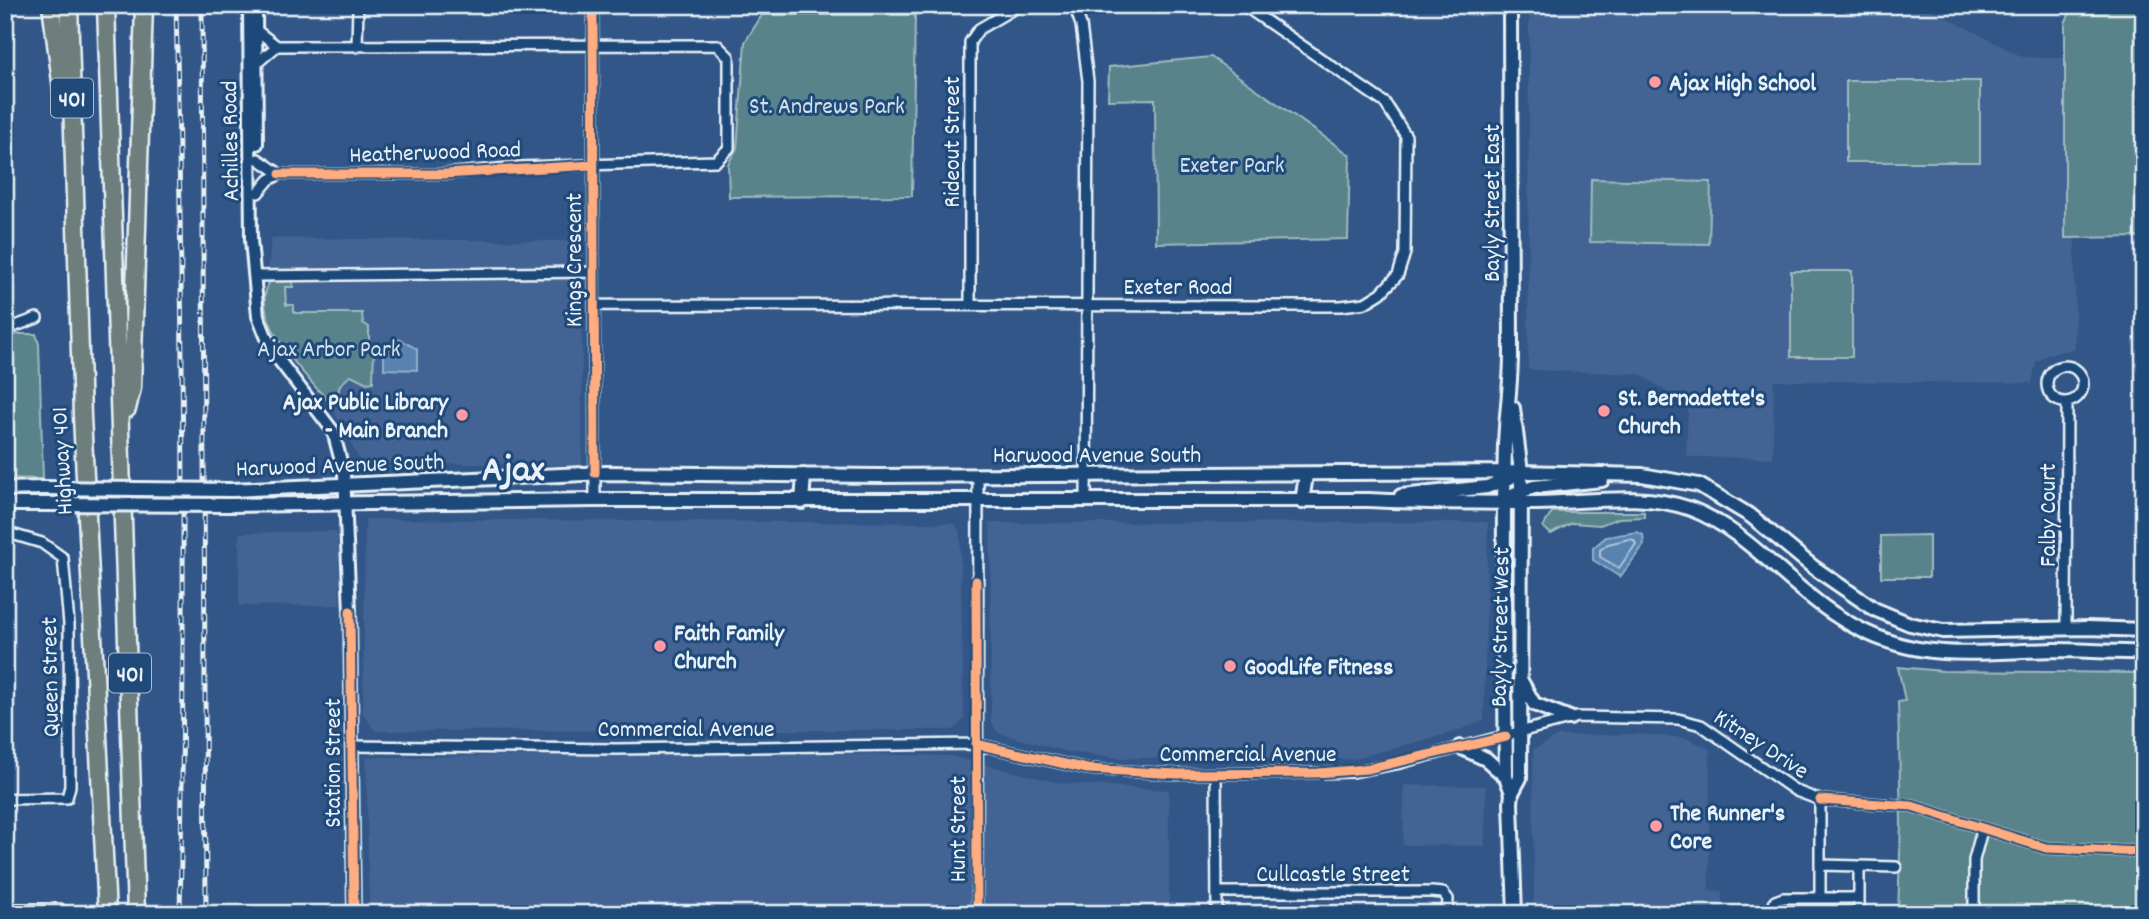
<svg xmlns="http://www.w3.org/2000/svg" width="2149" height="919" viewBox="0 0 2149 919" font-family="Dekko,sans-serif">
	<rect width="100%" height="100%" fill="#315687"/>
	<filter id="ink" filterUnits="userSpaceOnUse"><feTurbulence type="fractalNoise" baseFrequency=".0143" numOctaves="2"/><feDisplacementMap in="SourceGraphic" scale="14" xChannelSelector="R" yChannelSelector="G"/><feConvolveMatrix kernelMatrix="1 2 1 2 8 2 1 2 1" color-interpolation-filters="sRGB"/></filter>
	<g filter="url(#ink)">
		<path fill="#426393" d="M1529 5H1780L1781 8 1922 5 2023 57 2065 58V237L2075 238V349L2049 354 2036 362 2032 383 1774 381 1773 458 1686 457 1688 406 1640 374 1528 370Z
			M271 238 582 241V465L361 463 329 402 282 348 270 321 266 296Z
			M365 519 955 523 960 532 964 719 954 730 375 731 363 714Z
			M1488 522 1484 720 1455 732 1353 759 1120 758 1067 752 998 733 991 722 990 523Z
			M334 531 339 537 340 605 239 606V533Z
			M1638 734 1686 738 1710 749 1709 890 1722 891V914H1534L1533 750 1558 736Z
			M815 753 951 756 1060 783 1169 790V914H369L366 757Z
			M1404 785 1486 786 1485 846 1403 845Z"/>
		<path fill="#59838a" stroke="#a0bac1" stroke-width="2" d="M2074 5H2144V237L2065 238V23Z
			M762 15H915L912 196 729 197 728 164 737 148 745 42Z
			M1211 57 1350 155 1348 239 1156 243 1155 99 1108 100 1109 67Z
			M1846 81H1980V162H1846Z
			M1591 179 1711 182 1709 244 1590 242Z
			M1791 271H1852V357H1791Z
			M271 280H292L293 287H285L286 305H294V313H362L363 323 369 327V345L374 348 373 382 367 383 351 375 340 385 336 402H329C307 377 245 316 271 280Z
			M17 334H36L39 344 43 479 5 478V341Z
			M1552 512H1644V517L1619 518 1600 525 1572 523 1551 534 1543 527Z
			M1929 535V577H1881V536Z
			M1898 667 1943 671 2144 673V914H1898L1901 822 1898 702 1905 701Z"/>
		<path fill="#5883ae" stroke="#92afcc" stroke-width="2" d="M399 339 417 349V370L384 369V346Z
			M1637 532 1643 535 1644 545 1620 577 1593 560V548L1606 537Z"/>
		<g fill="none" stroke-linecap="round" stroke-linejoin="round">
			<path stroke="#aec5da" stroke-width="2" d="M1629 539 1634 540 1636 544 1619 568 1600 557V550L1608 544Z"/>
			<defs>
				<path id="minor" d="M593 5 595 500
					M825 5H891
					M1074 5 1081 25 1088 81 1086 501
					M256 30 277 46 717 45 729 57V148L716 161 519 167 445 174H280L269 180 258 193
					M357 47 358 5
					M257 63 277 46
					M258 159 280 174
					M255 276 594 272
					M595 305 1341 306 1365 303 1381 293 1398 275 1405 253 1406 136 1385 103 1243 5
					M970 305V42L979 29 1020 5
					M5 330 37 318
					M2047 384a18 18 0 1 1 36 0a18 18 0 1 1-36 0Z
					M5 532 42 543 63 558 69 624 70 786 67 798 5 799
					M2066 628 2067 402
					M351 746 617 749 976 744 1087 769 1177 774 1318 773 1352 772 1400 763 1577 717 1678 719 1701 725 1796 791 1820 800 1912 806 2046 848 2144 852
					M1216 774 1217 914
					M1820 865 1859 866V914
					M1859 866 1896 867
					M1217 892H1431L1443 893 1448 899 1447 914
					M1820 898V800
					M5 909H60
					M977 914 978 475
					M1771 914 1775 901 1783 898H1858
					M1974 914V860L1982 830"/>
				<path id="tertiary" d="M249 5 251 240 258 316 272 351 333 431 344 473 350 611 354 914
					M256 5 257 144"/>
				<path id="secondary" d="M1510 5 1511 355C1511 385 1506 415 1505 445 1502 556 1505 666 1506 777L1512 793
					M1513 408 1521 472 1520 778 1512 793 1511 803 1515 914
					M5 489 44 488
					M231 490 606 473 879 476 1521 472 1642 475 1699 485 1751 516 1813 567 1874 609 1910 624 1943 631 2088 628 2144 630
					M1514 494 1534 487 1602 480
					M1401 496 1487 487 1510 478
					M802 502 804 475
					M1302 502 1306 475
					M5 504H45
					M230 505 595 500H1369C1424 503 1479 502 1533 503 1585 503 1640 491 1691 509 1744 529 1784 580 1831 612 1908 665 1966 652 2054 650 2084 650 2114 653 2144 652
					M1521 681 1534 704 1570 718
					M1460 747 1486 759 1506 777"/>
				<path id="motorway" d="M51 5 63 97
					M69 5 82 416 107 914
					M106 5 136 914
					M127 409 132 388 144 5"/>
			</defs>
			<use href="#minor" stroke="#e8f1f8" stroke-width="14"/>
			<use href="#tertiary" stroke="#e8f1f8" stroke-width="16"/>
			<use href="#secondary" stroke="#e8f1f8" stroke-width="18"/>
			<use href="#motorway" stroke="#e8f1f8" stroke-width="21"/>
			<use href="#minor" stroke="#1f4a7a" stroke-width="9"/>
			<use href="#tertiary" stroke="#1f4a7a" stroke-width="10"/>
			<use href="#secondary" stroke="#1f4a7a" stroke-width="12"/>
			<use href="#motorway" stroke="#6d7e7c" stroke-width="16"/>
			<defs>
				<path id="rail" d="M176 5C183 308 186 611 180 914
					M202 5 206 914"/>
			</defs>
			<use href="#rail" stroke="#e8f1f8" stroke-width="5"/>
			<use href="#rail" stroke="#1f4a7a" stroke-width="2.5" stroke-dasharray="8" stroke-linecap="butt"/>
			<defs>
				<path id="secondary-bridge" d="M44 488 231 490
					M45 504 230 505"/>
			</defs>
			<use href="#secondary-bridge" stroke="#e8f1f8" stroke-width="18" stroke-linecap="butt"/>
			<use href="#secondary-bridge" stroke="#1f4a7a" stroke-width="12"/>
			<defs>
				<path id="cycleway" d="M593 5 595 473
					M280 174H445L592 165
					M976 581 977 914
					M350 611 354 914
					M976 744 1087 769 1177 774 1318 773 1367 769 1506 737
					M1820 800 1912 806 2046 848 2144 852"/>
			</defs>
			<use href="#cycleway" stroke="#1f4a7a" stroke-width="13"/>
			<use href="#cycleway" stroke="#ffac80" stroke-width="9"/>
		</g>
	</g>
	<g fill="#ff9aa2" stroke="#1f4a7a" stroke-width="2.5">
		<circle cx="1655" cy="82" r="7"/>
		<circle cx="1604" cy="411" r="7"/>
		<circle cx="462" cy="415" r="7"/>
		<circle cx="660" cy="646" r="7"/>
		<circle cx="1230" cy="666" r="7"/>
		<circle cx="1656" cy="826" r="7"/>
	</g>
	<g text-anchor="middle" stroke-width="6" stroke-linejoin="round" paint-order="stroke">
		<g fill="#1f4a7a" stroke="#acbfd2" stroke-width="2">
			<rect x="51" y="78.5" width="42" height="39" rx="5"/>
			<rect x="109" y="653.5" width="42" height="39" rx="5"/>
		</g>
		<g font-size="23" font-weight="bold" fill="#e8f1f8">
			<text x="72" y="106">401</text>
			<text x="130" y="681">401</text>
		</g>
		<g font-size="24" font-weight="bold" fill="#e8f1f8" stroke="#1f4a7a" text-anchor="start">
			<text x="1669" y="90">Ajax High School</text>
			<text x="1618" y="405">St. Bernadette's<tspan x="1618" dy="28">Church</tspan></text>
			<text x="448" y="409" text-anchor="end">Ajax Public Library<tspan x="448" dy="28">- Main Branch</tspan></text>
			<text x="674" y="640">Faith Family<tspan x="674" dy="28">Church</tspan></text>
			<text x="1244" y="674">GoodLife Fitness</text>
			<text x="1670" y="820">The Runner's<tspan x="1670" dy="28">Core</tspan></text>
		</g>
		<g font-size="24" fill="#d3e0e8" stroke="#1f4a7a">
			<text x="827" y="113">St. Andrews Park</text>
			<text x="1232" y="172">Exeter Park</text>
			<text x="329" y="356">Ajax Arbor Park</text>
		</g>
		<g font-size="24" fill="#e8f1f8" stroke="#1f4a7a">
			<text transform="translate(229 141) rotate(-91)" y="8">Achilles Road</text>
			<text transform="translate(951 142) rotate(-90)" y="8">Rideout Street</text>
			<text transform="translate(435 151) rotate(-2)" y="8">Heatherwood Road</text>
			<text transform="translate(1491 203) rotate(-90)" y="8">Bayly Street East</text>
			<text transform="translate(573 260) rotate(-90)" y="8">Kings Crescent</text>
			<text x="1178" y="294">Exeter Road</text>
			<text x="1097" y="462">Harwood Avenue South</text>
			<text transform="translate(61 461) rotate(-93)" y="8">Highway 401</text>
			<text transform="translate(340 464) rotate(-2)" y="8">Harwood Avenue South</text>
			<text transform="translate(2047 515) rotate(-90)" y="8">Falby Court</text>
			<text transform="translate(1499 627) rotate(-89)" y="8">Bayly Street West</text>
			<text transform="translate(49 677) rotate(-91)" y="8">Queen Street</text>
			<text x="686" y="736">Commercial Avenue</text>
			<text transform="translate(1762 743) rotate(33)" y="8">Kitney Drive</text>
			<text x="1248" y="761">Commercial Avenue</text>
			<text transform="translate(332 763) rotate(-90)" y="8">Station Street</text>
			<text transform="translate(957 829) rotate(-90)" y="8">Hunt Street</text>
			<text x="1333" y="881">Cullcastle Street</text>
		</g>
		<g font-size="38" font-weight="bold" fill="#e8f1f8" stroke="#1f4a7a">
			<text x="513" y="480">Ajax</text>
		</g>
	</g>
	<rect width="2149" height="919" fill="none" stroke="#1f4a7a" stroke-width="28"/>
	<rect x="14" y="14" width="2121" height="891" fill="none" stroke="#e8f1f8" stroke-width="2.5" filter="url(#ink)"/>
</svg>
